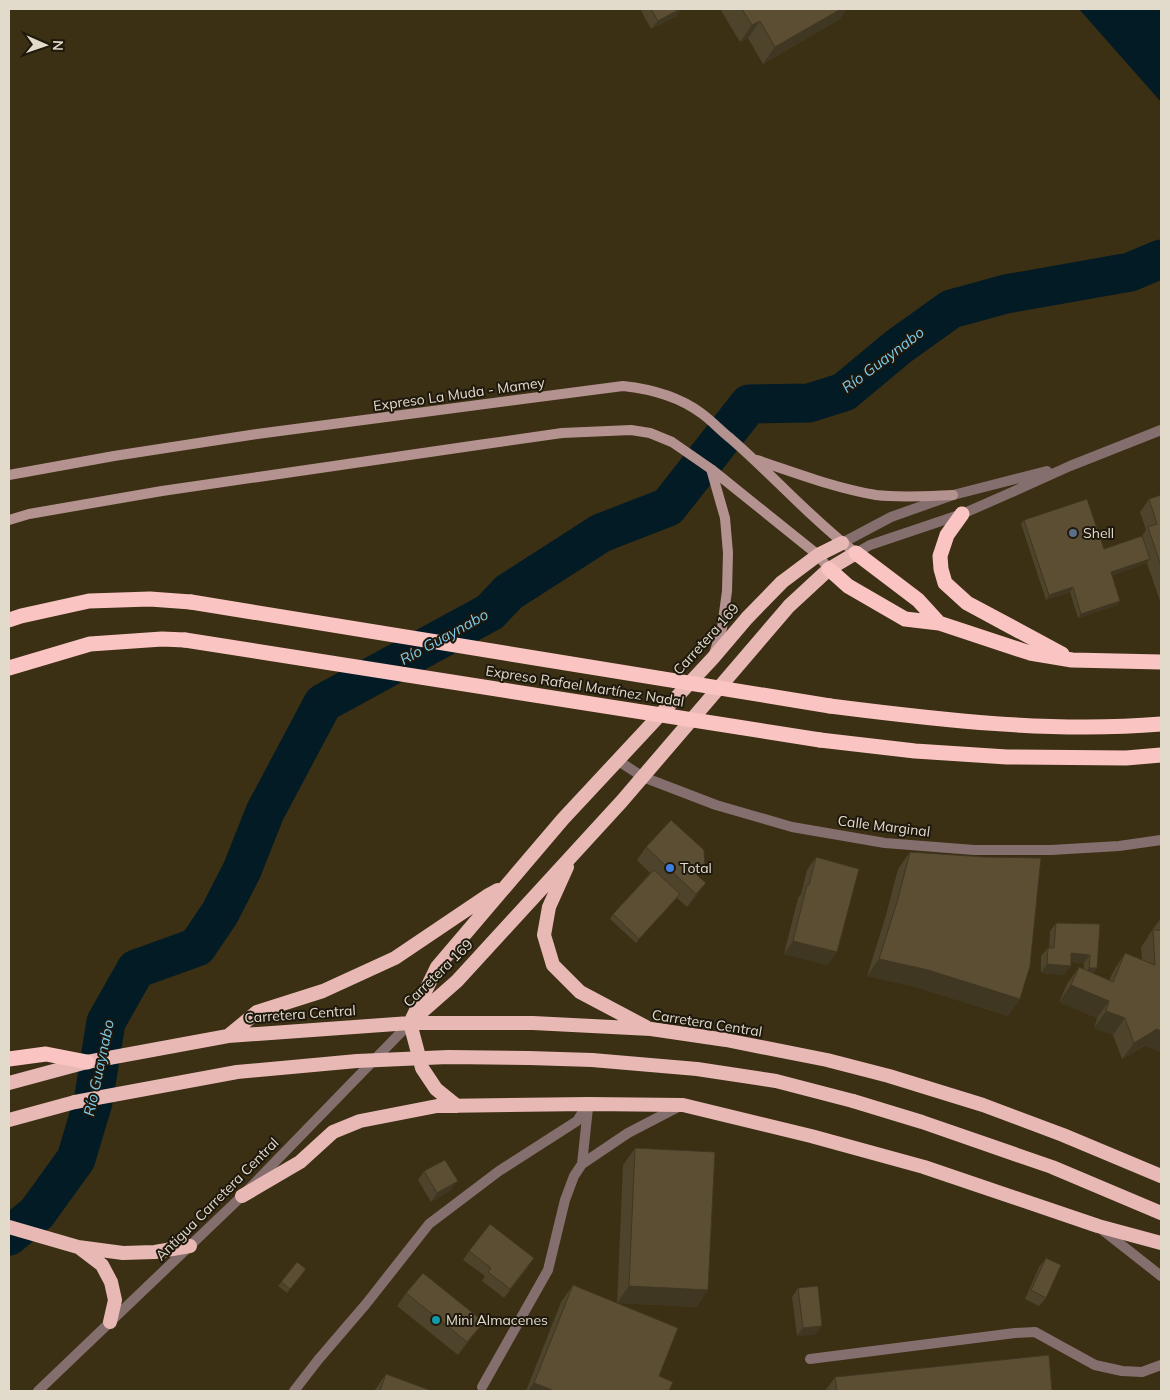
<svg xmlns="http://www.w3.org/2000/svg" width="1170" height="1400" viewBox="0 0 1170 1400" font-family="Mulish,sans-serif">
	<rect width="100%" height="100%" fill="#3b2f14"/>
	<path fill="#021b24" d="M1079 9H1161V102Z"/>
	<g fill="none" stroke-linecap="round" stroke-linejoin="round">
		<path stroke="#021b24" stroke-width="39" d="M9 1236 37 1213 76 1159 93 1102 106 1022 136 969 197 947 220 913 242 870 265 812 323 703 490 612 509 592 601 533 668 507 749 404 809 403 844 392 898 347 951 309 1006 294 1130 272 1161 259"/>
		<path stroke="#856f6e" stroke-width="10" d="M582 1164 628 1133 680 1106
			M1100 1228 1161 1276
			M810 1359 1015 1333 1035 1332 1095 1365 1122 1371 1142 1372 1161 1365
			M482 1387 548 1270 565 1200 574 1176 582 1164 588 1108
			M294 1391 318 1360 366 1304 429 1224 499 1171 577 1121 588 1104"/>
		<path stroke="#856f6e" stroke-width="10" d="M617 760 643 777 716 805 792 827 885 843 974 850H1051L1119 846 1161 840"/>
		<path stroke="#856f6e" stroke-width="10" d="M842 543 891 517 953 495 1047 471
			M856 553 870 545 962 514 1010 493 1070 466 1161 430
			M38 1391 242 1196 410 1023"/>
		<path stroke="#b4928f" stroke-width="10" d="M757 460C796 473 835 488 876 495 901 498 928 496 953 495
			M711 469 725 518 728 553 727 591 722 628 714 654
			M9 475 114 456 257 434 623 386C651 389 678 396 701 413 711 420 720 430 730 438 773 475 810 518 856 553
			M9 520 29 514 162 491 478 445 562 433 631 430 650 433 672 442 711 469 818 555 829 569"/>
		<path stroke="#e8b8b5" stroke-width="14" d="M567 867 549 907 544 935 553 965 580 992 646 1027
			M416 1017 457 981 622 801 789 606 829 569 856 553
			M410 1023 437 967 563 819 713 658 747 618 782 582 818 555 842 543
			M410 1023 422 1068 436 1089 457 1106
			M228 1036 257 1012 323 991 395 958 487 896 498 890
			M9 1083 87 1062 228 1036 410 1023H533L651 1029 726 1040 827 1060 889 1076 983 1105 1063 1135 1161 1176
			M853 1101 922 1122 1052 1167 1161 1213
			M9 1120 75 1102
			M242 1196 300 1162 333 1132 360 1121 437 1106 588 1104 683 1105 811 1136 924 1167 1098 1226 1161 1243
			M9 1227 78 1247 123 1253 155 1252 190 1246
			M81 1249 102 1265 111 1282 115 1300 110 1322"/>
		<path stroke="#f9c4c1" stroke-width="15" d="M962 514 947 535 940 556 941 569 945 583 967 603 1062 654
			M856 553 918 600 939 623
			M829 569 848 586 905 619 939 623 1030 653 1072 660 1161 662
			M9 620 21 616 89 601 150 599 191 602
			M9 668 90 644 162 639 185 640
			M830 706C940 720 1051 733 1161 724
			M820 740 915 751 1007 757 1126 758 1161 755
			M9 1059 46 1054 87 1062"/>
		<path stroke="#e8b8b5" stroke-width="14" d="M75 1102 237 1072 357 1061 448 1057 529 1058 592 1060 697 1069 776 1081 853 1101"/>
		<path stroke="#f9c4c1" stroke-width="15" d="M191 602 830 706
			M185 640 820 740"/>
	</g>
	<path fill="#4e432b" d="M640 9H680L677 16 651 29Z
		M720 9H847L840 19 763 64 748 38 740 42Z
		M1161 495V604L1147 563 1112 575 1120 601 1117 605 1078 618 1070 592 1046 600 1021 524 1024 520 1104 549 1142 536 1146 530 1140 512 1149 499Z
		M646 847 705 867 698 876 697 896 687 907 677 898 636 943 610 919 613 914 650 873 637 860Z
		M910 852 1020 999 1008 1016 916 987 867 976 886 915 898 869Z
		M816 857 828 965 784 954 798 898 801 894 807 870Z
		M1160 919H1161V1052L1145 1046 1122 1059 1113 1035 1094 1028 1097 1018 1059 1002 1067 984 1079 967 1084 970V963L1071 962 1064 975 1041 973V956L1048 948H1049L1050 931 1056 923 1100 924 1097 968 1093 974 1109 980 1114 970 1125 953 1142 960 1141 947 1148 937V936Z
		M635 1148 697 1307 618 1303 659 1376 669 1391H526L561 1302 573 1285 617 1303 623 1165Z
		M424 1171 451 1190 431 1202 418 1180Z
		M469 1251 528 1267 504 1298 482 1281 485 1276 463 1260Z
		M1046 1258V1298L1039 1306 1025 1299 1039 1267Z
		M303 1274 287 1293 278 1286 281 1282Z
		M798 1288 816 1334 797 1336 792 1297Z
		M406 1293 484 1322 475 1334 458 1355 397 1306Z
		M386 1374 432 1391H374Z
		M835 1377 1052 1391H825Z"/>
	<path fill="#403723" d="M680 9H682L677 16 651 29 658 21Z
		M841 9H847L840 19 763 64 775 47Z
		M760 21 748 38 740 42 752 25Z
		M1150 559 1147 563 1108 577 1111 572Z
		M1073 587 1070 592 1046 600 1049 595Z
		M1120 601 1117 605 1078 618 1081 614Z
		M706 883 697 896 687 907 696 894Z
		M680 894 677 898 636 943 639 939Z
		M793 941 837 952 828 965 784 954Z
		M1071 953 1090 955 1084 963 1065 962Z
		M879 959 928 970 1020 999 1008 1016 916 987 867 976Z
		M1047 964 1071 966 1064 975 1041 973Z
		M1089 968H1097L1091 977 1083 976Z
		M1071 985 1109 1001 1097 1018 1059 1002Z
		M1106 1011 1125 1018 1113 1035 1094 1028Z
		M1157 1029 1161 1031V1052L1145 1046 1122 1059 1134 1043Z
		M458 1181 451 1190 431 1202 437 1193Z
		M629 1286 708 1290 697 1307 617 1303Z
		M484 1322 475 1334 458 1355 467 1342Z
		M822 1326 816 1334 797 1336 803 1328Z
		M534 1383 555 1391H528Z"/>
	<path fill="#5b4e32" stroke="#403723" d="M651 9H680L658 21Z
		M742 9H841L775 47 760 21 752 25Z
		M1161 495V566L1148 527 1157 524 1149 499Z
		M1087 499 1104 549 1142 536 1150 559 1111 572 1120 601 1081 614 1073 587 1049 595 1024 520Z
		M671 820 704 850 705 867 697 875 706 883 696 894 646 847Z
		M910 852 984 857 1041 858 1030 966 1020 999 928 970 879 959 898 899Z
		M816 857 859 869 837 952 793 941 807 885H809Z
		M654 870 680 894 639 939 613 914Z
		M1160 919H1161V1031L1157 1029 1134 1043 1125 1018 1106 1011 1109 1001 1071 985 1079 967 1113 982 1125 953 1155 965 1153 930H1161Z
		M1056 923 1100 924 1097 968H1089L1090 955 1071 953V966L1047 964 1048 948H1054Z
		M635 1148 715 1152 708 1290 629 1286Z
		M445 1160 458 1181 437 1193 424 1171Z
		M490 1224 534 1258 510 1289 488 1272 491 1268 469 1251Z
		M1046 1258 1061 1265 1046 1298 1031 1290Z
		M297 1262 306 1269 290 1289 281 1282Z
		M423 1273 484 1322 467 1342 406 1293Z
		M573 1285 678 1328 659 1376 673 1382 669 1391H555L534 1383Z
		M818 1286 822 1326 803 1328 798 1288Z
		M1049 1355 1052 1391H837L835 1377Z
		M386 1374 432 1391H380Z"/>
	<circle fill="#5c6f8a" stroke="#1e180d" stroke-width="2" cx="1073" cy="533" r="5"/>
	<circle fill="#3f7fe0" stroke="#1e180d" stroke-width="2" cx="670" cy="868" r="5"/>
	<circle fill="#0f9aa8" stroke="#1e180d" stroke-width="2" cx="436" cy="1320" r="5"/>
	<g text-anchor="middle" stroke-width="4" stroke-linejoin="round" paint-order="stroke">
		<g font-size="14" fill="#e2dbcb" stroke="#1e180d">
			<text transform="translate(459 394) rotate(-8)" y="5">Expreso La Muda - Mamey</text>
			<text transform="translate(706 639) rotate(-48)" y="5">Carretera 169</text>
			<text transform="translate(585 686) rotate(9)" y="5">Expreso Rafael Martínez Nadal</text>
			<text transform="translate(884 826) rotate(7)" y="5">Calle Marginal</text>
			<text transform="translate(438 973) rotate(-44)" y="5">Carretera 169</text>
			<text transform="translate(300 1014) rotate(-4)" y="5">Carretera Central</text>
			<text transform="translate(707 1023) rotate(9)" y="5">Carretera Central</text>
			<text transform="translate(217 1199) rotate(-45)" y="5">Antigua Carretera Central</text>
		</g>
		<g font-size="14" fill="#e2dbcb" stroke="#1e180d" text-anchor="start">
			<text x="1083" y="538">Shell</text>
			<text x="680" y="873">Total</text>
			<text x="446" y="1325">Mini Almacenes</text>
		</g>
		<g font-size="15" font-style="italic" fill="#7bcbeb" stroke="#1e180d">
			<text transform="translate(883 360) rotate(-37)" y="5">Río Guaynabo</text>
			<text transform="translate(444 637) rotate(-29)" y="5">Río Guaynabo</text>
			<text transform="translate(99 1068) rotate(-78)" y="5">Río Guaynabo</text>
		</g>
	</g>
	<rect width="1170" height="1400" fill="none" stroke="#e2dbcb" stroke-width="20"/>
	<g transform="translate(45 45) rotate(92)" stroke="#1e180d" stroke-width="4" paint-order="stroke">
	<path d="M0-4L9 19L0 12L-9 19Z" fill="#e2dbcb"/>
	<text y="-8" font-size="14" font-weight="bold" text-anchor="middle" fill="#e2dbcb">N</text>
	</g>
</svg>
